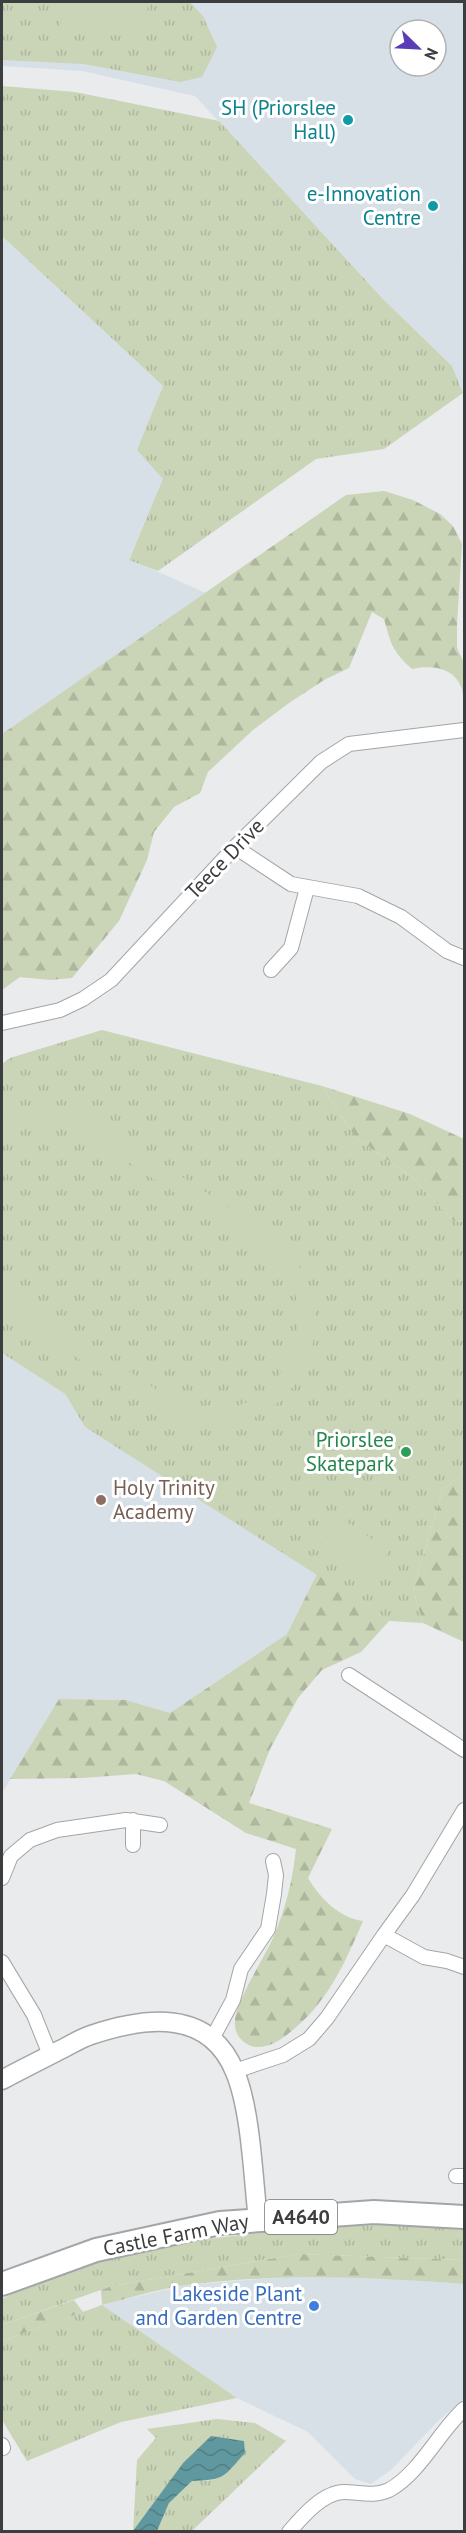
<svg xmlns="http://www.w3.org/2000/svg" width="466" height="2533" viewBox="0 0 466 2533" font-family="'PT Sans',sans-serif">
	<defs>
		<pattern id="grass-tufts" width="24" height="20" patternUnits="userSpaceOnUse" patternTransform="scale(1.5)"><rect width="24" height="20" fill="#cad4b7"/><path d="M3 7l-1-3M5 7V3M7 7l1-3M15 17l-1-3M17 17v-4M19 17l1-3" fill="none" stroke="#aeb79e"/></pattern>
		<pattern id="forest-firs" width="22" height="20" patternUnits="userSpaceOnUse" patternTransform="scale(1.5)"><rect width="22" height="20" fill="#cad4b7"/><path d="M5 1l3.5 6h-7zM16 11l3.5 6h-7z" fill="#aeb79e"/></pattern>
		<pattern id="water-waves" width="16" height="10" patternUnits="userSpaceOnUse" patternTransform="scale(1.5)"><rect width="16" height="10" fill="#5f999f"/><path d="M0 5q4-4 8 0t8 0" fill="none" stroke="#507e83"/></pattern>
	</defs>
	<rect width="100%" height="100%" fill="#e9ebed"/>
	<path fill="#d8e0e7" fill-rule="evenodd" d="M2 2H464V254L462 256 464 259V394L452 366 389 305 195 96 82 71 2 66ZM400 30H436V66H400Z
		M2 236 163 386 138 450 164 479 129 559 206 593 2 734Z
		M2 1353 65 1394 85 1427 317 1574 287 1634 170 1713 126 1700 59 1699 2 1793Z
		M285 2277 388 2278 464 2284V2399L439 2420 391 2470 371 2484 355 2479 308 2432 237 2398 102 2305 185 2285Z"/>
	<path fill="url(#grass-tufts)" d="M2 2H190L203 16 217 47 202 77 180 82 84 64 2 60Z
		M2 86 75 92 219 121 384 300 452 366 463 393 384 449 316 459 158 571 129 560 163 479 137 450 163 386 2 236Z
		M102 1030 322 1086 355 1137 412 1177 454 1221 464 1222V1473L443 1489 413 1590 423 1623 389 1621 85 1427 65 1394 2 1353V1064L10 1058Z
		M393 2224 464 2230V2260L299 2254 112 2286 2 2325V2299L56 2272 182 2242 284 2230Z
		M102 2305 237 2398 121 2422 27 2461 2 2420V2341Z
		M217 2419 255 2423 286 2441 192 2531H157L169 2503 192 2481C211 2481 222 2481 233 2466L183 2463 133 2532 137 2460 156 2438 147 2429Z"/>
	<path fill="url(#forest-firs)" d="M384 491 413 500 440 514 453 526 462 544 457 625V648L464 663V709C462 702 464 696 462 689 454 667 432 665 412 669 392 651 391 644 384 619L372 612 349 668 324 680 289 703 253 730 208 772 200 793 174 807 154 832 147 860 119 921 72 978 50 980 20 977 2 990V734L346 495Z
		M322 1086 410 1114 464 1139V1222L454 1221 412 1177 355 1137Z
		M464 1473V1642L423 1623 413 1590 443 1489Z
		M317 1574 389 1621 361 1652 322 1670 298 1698 270 1749 249 1803 332 1829 308 1878C320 1898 339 1918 363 1921 344 1965 327 2004 288 2034 278 2042 264 2050 251 2046 240 2041 234 2033 235 2021 236 2001 264 1958 273 1938 285 1911 293 1879 296 1849L246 1833 164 1781 136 1774 82 1778 10 1779 59 1699 126 1700 170 1713 287 1634Z
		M299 2254 464 2260V2284C372 2277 279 2273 186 2285 158 2289 130 2298 102 2305L101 2290 112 2286Z
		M74 2300 83 2312 2 2341V2325Z"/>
	<path fill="#cad4b7" d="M62 2H148L146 37 60 32Z
		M50 1106 74 1110 95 1120 270 1234C379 1323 272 1479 154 1408L2 1309V1287L163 1394C177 1401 191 1408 206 1410 269 1415 317 1342 292 1286 285 1270 272 1259 259 1248L82 1132C55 1121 27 1120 2 1133V1114L23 1107Z
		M339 1517 389 1550 372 1576 322 1544Z"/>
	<path fill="url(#water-waves)" d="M211 2436 244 2441 245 2453C223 2477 226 2480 192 2481L169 2503 157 2531H133L183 2463Z"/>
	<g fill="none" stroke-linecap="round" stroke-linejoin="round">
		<defs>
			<path id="minor" d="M235 847 291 884 358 896 401 917 447 951 464 958
				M271 970 291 948 307 888
				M2 1023 60 1010 83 999 111 980 235 847 321 762 349 744 464 730
				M349 1675 464 1750
				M133 1845V1820
				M2 1878 11 1856 30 1840 57 1830 126 1820 160 1825
				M384 1935 413 1895 464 1810
				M2 1962 34 2015 50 2055
				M212 2039 233 2000 241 1969 268 1929 274 1894 276 1875 273 1861
				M235 2071 283 2055 309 2039 327 2018 384 1935 424 1957 447 1961 464 1967
				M456 2176H464
				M2 2445 3 2448
				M289 2532C302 2517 323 2492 344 2492 359 2492 374 2497 389 2490 419 2474 439 2432 464 2409"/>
			<path id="tertiary" d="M2 2080C20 2070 39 2061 58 2051 69 2046 79 2039 91 2035 145 2017 209 2008 235 2072 251 2110 253 2177 258 2220"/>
			<path id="primary" d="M2 2284 96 2250 220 2223 374 2212 464 2217"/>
		</defs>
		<use href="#minor" stroke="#a3a5a6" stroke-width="16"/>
		<use href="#tertiary" stroke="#a3a5a6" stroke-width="21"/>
		<use href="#primary" stroke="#a3a5a6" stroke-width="26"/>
		<use href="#minor" stroke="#fff" stroke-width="14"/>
		<use href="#tertiary" stroke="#fff" stroke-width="18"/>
		<use href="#primary" stroke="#fff" stroke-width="22"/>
	</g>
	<g fill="#0f9aa8" stroke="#fff" stroke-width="2">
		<circle cx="348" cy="120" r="6"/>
		<circle cx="433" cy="206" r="6"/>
	</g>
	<circle fill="#2e9e5b" stroke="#fff" stroke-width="2" cx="406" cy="1452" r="6"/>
	<circle fill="#8d6e63" stroke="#fff" stroke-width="2" cx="101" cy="1500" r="6"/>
	<circle fill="#3f7fe0" stroke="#fff" stroke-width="2" cx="314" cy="2306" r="6"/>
	<g text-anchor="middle" stroke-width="6" stroke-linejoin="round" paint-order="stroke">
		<rect fill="#fff" stroke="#767778" stroke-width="1.5" x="265" y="2200" width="72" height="34" rx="4.5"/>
		<g font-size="20" font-weight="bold" fill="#3c3d3e">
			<text x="301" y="2224">A4640</text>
		</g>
		<g font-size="21" fill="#0d838f" stroke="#fff" text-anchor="end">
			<text x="336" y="115">SH (Priorslee<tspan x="336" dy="24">Hall)</tspan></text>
			<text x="421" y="201">e-Innovation<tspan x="421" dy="24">Centre</tspan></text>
		</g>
		<g font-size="21" fill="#3c3d3e" stroke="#fff">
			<text transform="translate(225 859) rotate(-46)" y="7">Teece Drive</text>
			<text transform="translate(176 2235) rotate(-11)" y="7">Castle Farm Way</text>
		</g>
		<g font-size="21" fill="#27864d" stroke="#fff" text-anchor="end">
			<text x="394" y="1447">Priorslee<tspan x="394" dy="24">Skatepark</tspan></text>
		</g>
		<g font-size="21" fill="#785e54" stroke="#fff" text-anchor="start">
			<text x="113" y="1495">Holy Trinity<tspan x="113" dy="24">Academy</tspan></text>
		</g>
		<g font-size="21" fill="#366cbe" stroke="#fff" text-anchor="end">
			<text x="302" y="2301">Lakeside Plant<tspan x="302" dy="24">and Garden Centre</tspan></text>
		</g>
	</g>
	<rect width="466" height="2533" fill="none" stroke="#3c3d3e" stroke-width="6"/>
	<g transform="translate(418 48) rotate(114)"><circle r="28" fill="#ffffff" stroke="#b1b1b2" stroke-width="1.5"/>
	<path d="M0-4.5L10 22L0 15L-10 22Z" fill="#5a3cb4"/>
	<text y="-9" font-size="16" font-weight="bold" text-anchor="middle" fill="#3c3d3e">N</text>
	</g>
</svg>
